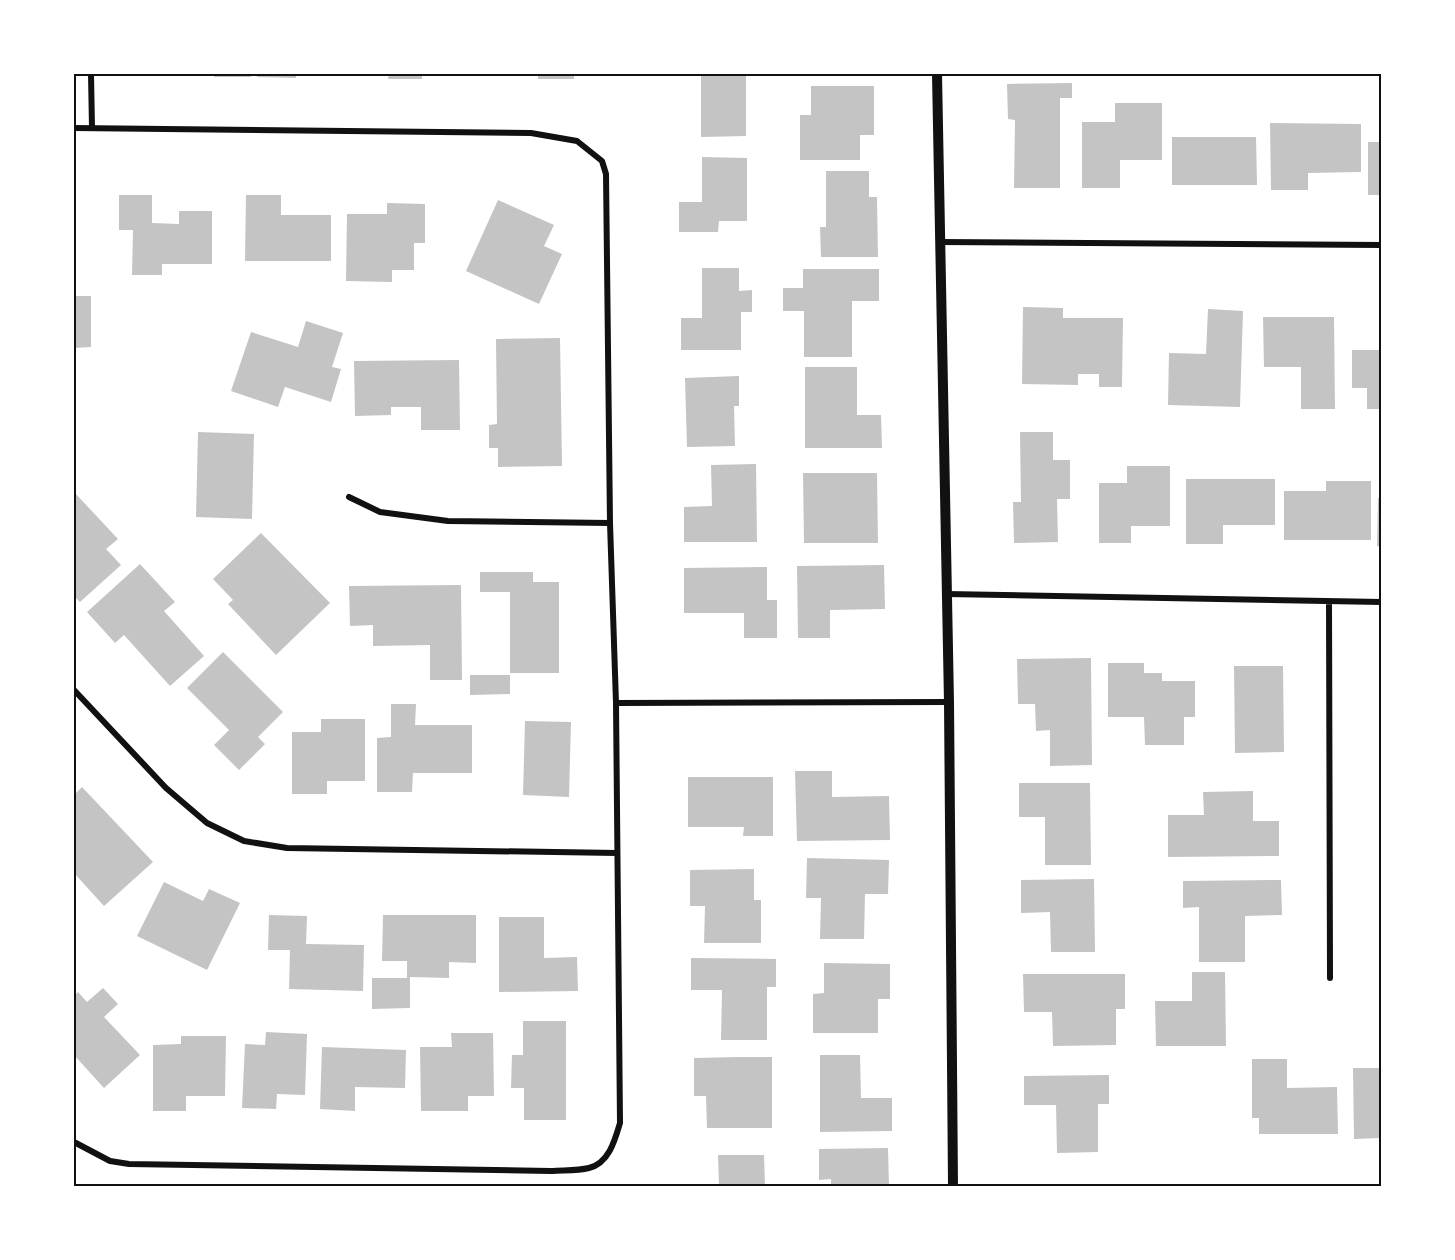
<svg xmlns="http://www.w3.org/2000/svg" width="1455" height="1260" viewBox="0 0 1455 1260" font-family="Figtree,sans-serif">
	<rect width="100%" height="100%" fill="#fff"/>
	<path fill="#c4c4c4" d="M214 74H251V77H214Z
		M257 74H296V78L257 77Z
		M389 74H422V79H388Z
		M538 74H574V79H538Z
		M701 74H746V136L701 137Z
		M1072 83V98H1060V188H1014L1015 120 1008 119 1007 84Z
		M811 86H874V135H860V160H800V115H811Z
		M1115 103H1162V160H1120V188H1082V122H1115Z
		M1270 123 1361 124V172L1308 173V190H1271Z
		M1172 137H1256L1257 185H1172Z
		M1368 142H1382V195H1368Z
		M702 157 747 158V221H719L718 232H679V202H702Z
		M826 171H869V197H877L878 257H821L820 227H826Z
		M119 195H152V223L179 224V211H212V264H162V275H132L133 230H119Z
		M246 195H281V215H331V261H245Z
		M498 200 554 225 544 246 562 254 539 304 466 271Z
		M387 203 425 204V243H414V270H392V282L346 281 347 214H387Z
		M702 268H739V291L752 290V312H741V350H681V318H702Z
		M803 269H879V301H852V357H804V311H783V288H803Z
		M74 296H91V347L74 348Z
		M1023 307 1063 308V318H1123L1122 387H1099V374H1078V385L1022 384Z
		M1208 309 1243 311 1240 407 1168 405 1169 353 1206 354Z
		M1263 317H1334L1335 409H1301V367H1264Z
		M306 321 343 333 332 367 341 369 331 402 285 387 278 407 231 391 251 332 298 347Z
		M560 338 562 466 498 467V448H489V425L497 424 496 339Z
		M1352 350H1382V409H1367V388H1352Z
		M459 360 460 430H421V407H391V415L355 416 354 361Z
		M805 367H857V415H881L882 448H805Z
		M739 376V406H734L735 446 687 447 685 378Z
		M198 432 254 434 252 519 196 517Z
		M1020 432H1053V460H1070V499H1057L1058 542 1014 543 1013 502H1021Z
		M756 464 757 542H684V507L712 506 711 465Z
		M1127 466H1170V526H1131V543H1099V483H1127Z
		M803 473H877L878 543H804Z
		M1186 479H1275V525H1223V544H1186Z
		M1326 481H1371V540H1284V491H1326Z
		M75 493 118 539 106 549 121 565 80 602 74 596V494Z
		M1378 498H1382V547L1377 546Z
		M261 533 330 603 276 655 228 604 233 600 213 579Z
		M140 564 175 602 164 611 204 656 170 686 124 635 115 643 87 612Z
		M884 565 885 609 830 610V638H798L797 566Z
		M767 567V600H777V638H744V613H684V568Z
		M480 572H533V582H559V673H510V592H480Z
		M461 585 462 680H430V645L373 646V625L350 626 349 586Z
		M223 652 283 712 258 737 265 744 239 770 214 745 229 730 187 688Z
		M1091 658 1092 765 1050 766V730L1036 731 1035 704H1018L1017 659Z
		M1108 663H1144V673H1162V681H1195V717H1184V745H1145L1144 717H1108Z
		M1234 666H1283L1284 752 1235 753Z
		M470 675H510V694L470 695Z
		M391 704H416L415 725H472V773H413L412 792H377V738L391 737Z
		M321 719H365V781H327V794H292V732H321Z
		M525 721 571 722 569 797 523 795Z
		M795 771H832V797L889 796 890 840 797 841Z
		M688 777H773V836H743L744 827H688Z
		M1019 783H1090L1091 865H1045V817H1019Z
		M82 787 153 862 104 906 74 873V795Z
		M1253 791V821H1279V856L1168 857V815H1204L1203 792Z
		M807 858 889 860 888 894H865L864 939H820L821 898H806Z
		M754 869V900H761V943H704L705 906H690V870Z
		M1094 879 1095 952H1051L1050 912 1021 913V880Z
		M1281 880 1282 915 1245 916V962H1199V907L1183 908V881Z
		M164 882 203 901 209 889 240 903 207 970 137 936Z
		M269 915 307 916 306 944 364 945 363 991 289 989 290 950H268Z
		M383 915H476V963L449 962V978L410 977V1008L372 1009V978H407V961H382Z
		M499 917H544V958L577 957 578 991 499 992Z
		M691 958 776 959V987H767V1040H721L722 990H691Z
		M824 963 890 964V999H878V1033H813V994L824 993Z
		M1192 972H1225L1226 1046H1156L1155 1001H1192Z
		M1023 974H1125V1009H1116V1045L1053 1046 1052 1012H1024Z
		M103 988 118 1004 104 1017 140 1055 104 1088 74 1055V996L78 992 87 1002Z
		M523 1021H566V1120H524V1088H511L512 1055H523Z
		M266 1032 307 1034 305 1095 277 1094 276 1109 242 1108 245 1044 265 1045Z
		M451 1033H493L494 1096H468V1111H421L420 1047H452Z
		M181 1036H226L225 1096H186V1111H153V1045L181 1044Z
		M322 1047 406 1050 405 1088 355 1087V1111L320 1109Z
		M820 1055H860L861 1098H892V1131L820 1132Z
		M739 1057H772V1128H707L706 1096H694V1058Z
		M1252 1059H1287V1088L1337 1087 1338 1134H1259V1118H1252Z
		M1353 1068H1382V1138L1354 1139Z
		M1109 1075V1104H1098V1152L1057 1153 1056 1105H1024V1076Z
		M888 1148 889 1186H831V1179L819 1180V1149Z
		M718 1155H764L765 1186H719Z"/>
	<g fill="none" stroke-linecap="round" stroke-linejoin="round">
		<path stroke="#111" stroke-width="6" d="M91 74 92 128
			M74 128 531 133 577 141 602 161 606 174 610 523 616 703 620 1123C615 1140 609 1163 589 1168 577 1171 563 1170 551 1171L129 1164 110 1161 74 1142
			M939 242 1382 245
			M349 497 380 512 448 521 610 523
			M946 594 1382 602
			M1329 602 1330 978
			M74 690 166 788 207 823 244 841 287 848 617 853
			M616 703 949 702"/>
		<path stroke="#111" stroke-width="10" d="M937 74 949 702 953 1186"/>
	</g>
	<rect width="1455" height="1260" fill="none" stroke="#ffffff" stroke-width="150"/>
	<rect x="75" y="75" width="1305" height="1110" fill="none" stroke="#111" stroke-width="2"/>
</svg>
